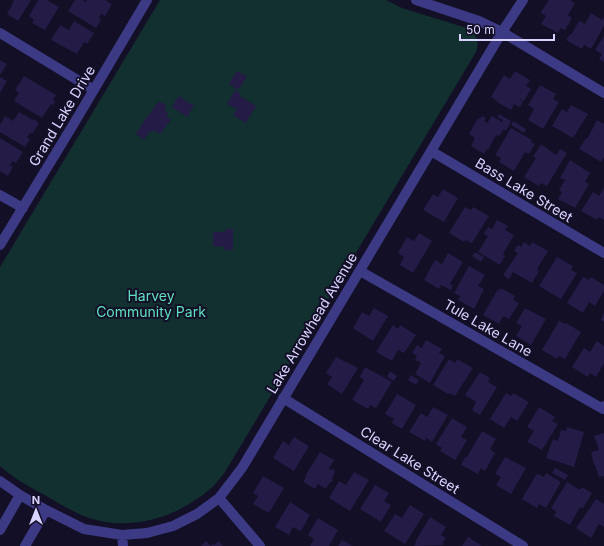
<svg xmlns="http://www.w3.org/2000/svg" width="604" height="546" viewBox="0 0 604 546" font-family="Inter,sans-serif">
	<rect width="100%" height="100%" fill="#130f26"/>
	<path fill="#12302f" d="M160 0H386L402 8 470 29C477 36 480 42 476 52L225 472C220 478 216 484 211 488 179 517 131 532 89 518 75 513 62 505 48 497 32 488 14 479 0 466V267Z"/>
	<path fill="#241b47" d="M13 0H31L18 21 7 14 14 1Z
		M38 0H47L59 7 45 30 32 23 34 20 29 16Z
		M75 0H83L86 2 87 0H107L106 1 112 4 105 16 101 14 99 18 101 20 96 28 68 11Z
		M549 0H570L575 3 573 5H574L568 15 572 18 565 30 561 28 558 33 541 24 546 16 541 13V12Z
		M591 13 602 20 604 17V26L591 49 584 45 582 49 566 40 570 34 571 35 579 21 585 24Z
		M74 21 94 33 87 44 84 42 77 54 51 40 60 25 69 30Z
		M604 36V62L599 59 602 54 595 50Z
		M0 60 7 64 0 75Z
		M237 71 247 77 238 90 229 84Z
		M515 71 530 80 526 86 531 89 524 101 519 99 523 102 520 107 514 104 511 110 497 102V101L491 97 504 75 510 79Z
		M24 76 56 95 53 100 55 101 53 106 51 104 42 118 14 101 19 93 15 90Z
		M0 77 7 81 0 93Z
		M540 85 556 94 553 99 559 102 543 129 528 120 534 109 528 105Z
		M235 90 241 94 240 96 256 106 246 123 233 115 237 109 227 104Z
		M179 96 194 106 187 117 172 107Z
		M159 101 167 106 164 110 168 113 166 116 171 120 160 134 155 131 149 132 144 140 136 134 142 125H141Z
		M571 105 588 114 573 138 552 126 562 109 567 112Z
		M19 112 33 120 34 119 39 123 32 134 30 133 27 137 30 139 25 147 0 132V125L5 116 13 121Z
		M499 114 511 121 506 131 504 129 499 136 496 135 488 150 487 149 484 154 471 146 475 138 469 134 478 118 480 119 482 116 486 118 484 121 487 123 492 116 502 122 503 120 497 117Z
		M597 120 604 124V157L601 162 579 149 586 138 587 139Z
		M513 121 526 129 524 133 511 125Z
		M511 128 532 140 531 142 535 144 529 154 525 152 514 171 499 162 501 158 495 155Z
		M0 138 23 152 16 163 13 161 10 165 13 167 8 176 0 171Z
		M541 144 556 155 560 149 567 153 547 186 541 183 539 186 524 177 536 158 533 157Z
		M570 160 590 173 585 182 589 184 575 208 558 199 562 192 559 190 565 180 560 178Z
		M604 188V220L599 217 597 220 581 211 593 192 599 196Z
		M443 189 458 198 444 222 423 210 433 194 438 197Z
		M465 207 471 210 473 207 489 216 472 243 466 240 464 242 449 233Z
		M497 220 508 226 505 230 514 235 503 254 505 256 500 265 478 252 488 236 484 234 488 227 492 229Z
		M225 229H233V250H224L225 247 213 246V232H225Z
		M419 233 432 241 413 273 400 265 404 257 398 253 407 237 414 241Z
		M524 242 530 246 532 242 548 251 537 269 539 271 532 283 513 272 509 279 503 275 518 253 514 251 518 245 521 247Z
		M475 252 484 257 481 262 472 256Z
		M448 253 463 262 450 284 453 286 451 290 441 285 439 289 424 280 435 260 442 264Z
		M557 257 573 266 571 270 577 273 561 299 539 286Z
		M469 266 485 275 478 286 484 289 474 309 458 300 460 296 454 293Z
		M583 277 589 280 591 277 604 285V291L595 306 589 302 583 313 567 303Z
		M501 288 515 296 513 300 519 303 509 319 503 316 499 324 483 315 498 289 500 290Z
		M374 308 388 316 373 341 353 328 362 312 369 316Z
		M525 308 546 319 531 345 516 336 522 326 516 323Z
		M604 312V322L601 320Z
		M559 321 565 324 566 323 581 332 565 359 559 356 557 359 542 350Z
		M393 325 398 329 400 325 416 335 404 353 398 350 392 361 376 352Z
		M426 340 442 349 439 353 445 356 430 383 415 374 421 363 415 360 417 356 412 353 417 345 422 348Z
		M597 341 604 346V363L596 377 590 373 588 377 572 367 584 348 590 352Z
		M336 357 358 368 342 394 327 384 332 377 326 373Z
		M449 359 455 363 457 359 473 368 455 396 449 393 448 394 433 385Z
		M365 367 392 382 376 408 370 405 368 409 352 400 364 380 360 377Z
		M390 371 397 376 394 381 387 377Z
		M480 372 490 378 488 382 497 387 480 415 472 410 476 402 465 395Z
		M411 375 419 380 416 385 408 380Z
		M506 393 511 396 513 393 529 402 517 421 511 417 504 428 490 419Z
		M397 394 416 405 402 429 392 423 394 419 385 414Z
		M433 407 448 415 432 442 427 438 425 441 409 432 421 413 427 417Z
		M539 407 555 417 552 421 558 424 542 450 527 442 534 431 527 427Z
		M452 418 467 427 461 437 467 440 455 460 440 451 442 448 436 444Z
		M567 427 584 432 574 467 546 458 553 439 558 441 561 430 566 431Z
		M482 431 496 439 490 449 495 453 485 471 481 468 478 474 461 465 465 457H467Z
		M604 433V476L599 477 595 465H594L591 452 599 450 594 436Z
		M294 437 309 446 294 471 273 458 283 441 289 445Z
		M320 452 334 460 329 469 332 470 333 469 335 471V472L332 479 333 480 331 483 330 482 326 489 318 484 315 489 303 482 306 477 305 476Z
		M505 457 526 468 511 494 496 485 501 477 495 474Z
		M555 468 568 475 565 480 552 473Z
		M354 472 369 480 350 511 329 498 339 481 346 485Z
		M546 473 561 482 546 508 539 504 537 508 522 499 536 475 538 474 544 477Z
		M263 476 284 488 269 513 253 504 258 496 253 493Z
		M567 482 580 490 582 487 592 493 583 508 580 507 570 525 554 516 556 512 551 508Z
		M375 485 389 493 384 501 391 505 381 522 360 509Z
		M596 499 604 504V527L599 524 591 538 576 528Z
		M290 502 310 515 301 531 293 527 289 535 275 527Z
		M410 505 424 514 405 544 384 531 395 514 402 518Z
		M430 517 446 527 441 535 446 538 442 544 444 545 414 546 416 543 415 542Z
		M318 518 338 530 329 546H310L314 539 308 535Z
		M468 537 482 546H462Z
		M342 540 353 546H338Z
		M206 541 211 546 213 544 214 545 219 541 223 546H201Z"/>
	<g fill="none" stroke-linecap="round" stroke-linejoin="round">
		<path stroke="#3d3a85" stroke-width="10" d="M416 0 479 21 502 32 604 93
			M0 33 94 90
			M431 151 604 253
			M0 195 23 208
			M0 245 73 125 147 0
			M360 271 603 409 604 406
			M283 398 523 546
			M0 481 20 495 46 510 84 529 122 535 147 533 173 526 197 514 219 498 242 468 502 32 523 0
			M219 498 260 546
			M0 530 20 495
			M122 535 123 546
			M25 546 46 510"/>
	</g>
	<g text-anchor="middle" stroke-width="4" stroke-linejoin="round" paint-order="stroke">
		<g font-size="14" fill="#d9d4ff" stroke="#130f26">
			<text transform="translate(62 116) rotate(-59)" y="5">Grand Lake Drive</text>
			<text transform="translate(524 190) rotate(31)" y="5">Bass Lake Street</text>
			<text transform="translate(312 323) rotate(-59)" y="5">Lake Arrowhead Avenue</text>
			<text transform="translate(488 328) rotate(30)" y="5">Tule Lake Lane</text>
			<text transform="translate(410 460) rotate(32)" y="5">Clear Lake Street</text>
		</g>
		<g font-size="14" fill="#5fe0c0" stroke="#130f26">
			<text x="151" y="301">Harvey<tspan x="151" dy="16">Community Park</tspan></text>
		</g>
	</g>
	<g transform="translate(36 510)" stroke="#130f26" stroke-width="3" paint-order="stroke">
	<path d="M0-3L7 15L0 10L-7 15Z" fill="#d9d4ff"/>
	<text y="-6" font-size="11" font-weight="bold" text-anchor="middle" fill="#d9d4ff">N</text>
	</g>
	<path d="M460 34v6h94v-6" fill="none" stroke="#d9d4ff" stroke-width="2"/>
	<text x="466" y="34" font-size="12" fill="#d9d4ff" stroke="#130f26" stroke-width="3" paint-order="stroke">50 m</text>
</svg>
